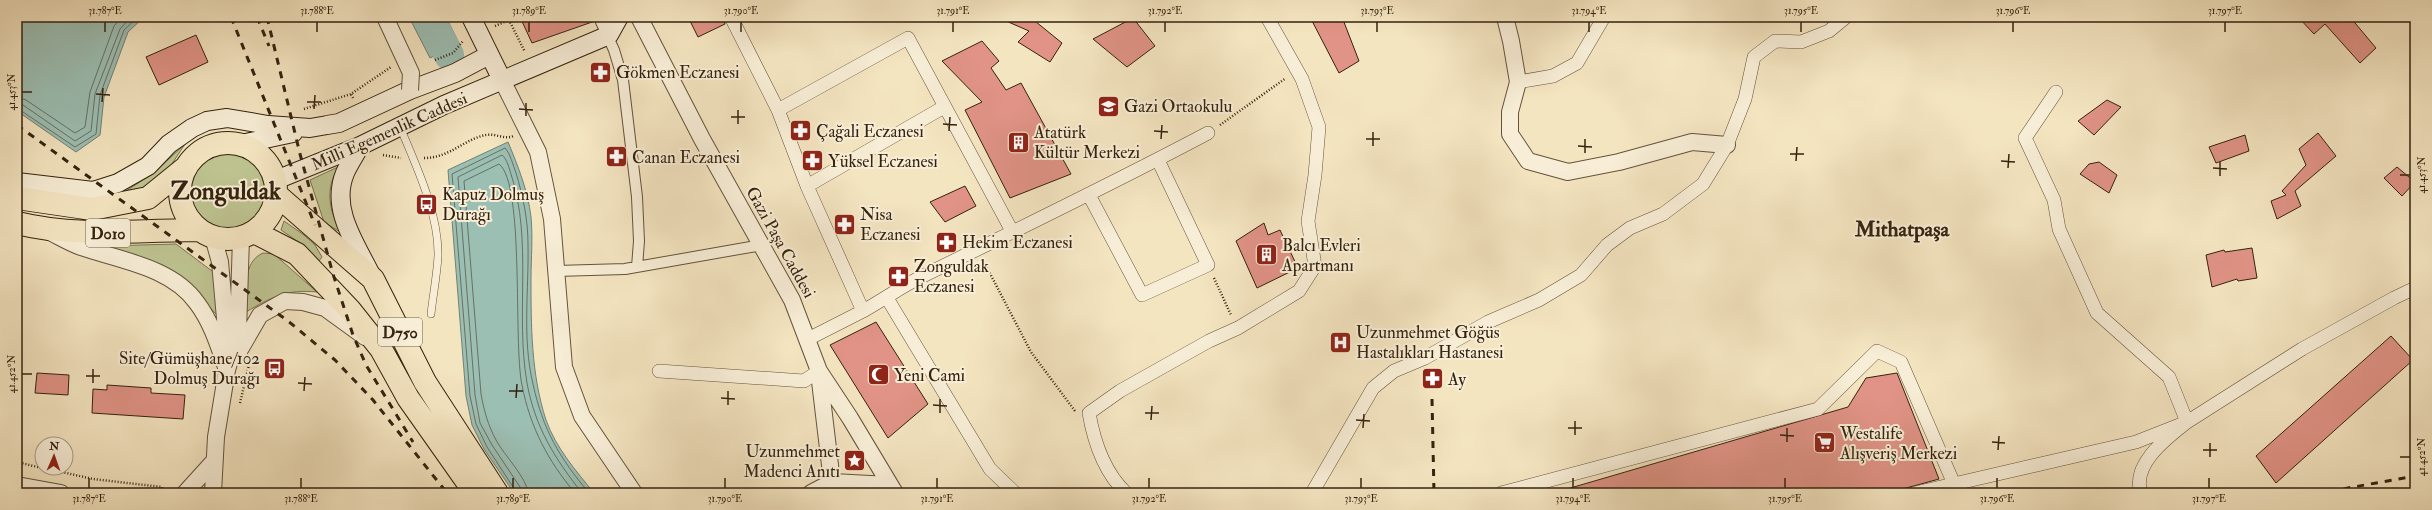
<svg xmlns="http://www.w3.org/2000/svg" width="2432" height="510" viewBox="0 0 2432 510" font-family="'IM FELL Double Pica',serif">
	<rect width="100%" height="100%" fill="#f4e5c1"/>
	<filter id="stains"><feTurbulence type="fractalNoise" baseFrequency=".005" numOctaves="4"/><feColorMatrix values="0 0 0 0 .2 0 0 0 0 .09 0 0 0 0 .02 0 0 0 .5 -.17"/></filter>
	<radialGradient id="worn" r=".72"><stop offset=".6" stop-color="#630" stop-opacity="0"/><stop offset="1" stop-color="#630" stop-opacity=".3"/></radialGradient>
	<path fill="#bec491" stroke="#797350" d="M185 144 166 173 150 185 129 195 126 191 155 172Z
		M187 191a41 41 0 1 1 82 0a41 41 0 1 1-82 0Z
		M338 167C325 191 329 208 340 232L324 222 310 180Z
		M284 221 304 235 315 245 322 257 319 261 303 245 281 230Z
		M176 244 216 274 218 316 194 291 103 246Z
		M263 253 274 254 317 292C286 289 272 297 246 312 246 292 242 262 263 253Z"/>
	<path fill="#9cbfb4" stroke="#728072" d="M17 17H144L128 32 104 97 100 135 76 152 17 111Z
		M409 17H446L459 43 430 58Z
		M508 142C518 166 528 191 531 217 533 238 531 258 531 278 531 325 531 374 546 420 556 448 576 471 594 493H514L484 449 472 425 466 396 448 170Z"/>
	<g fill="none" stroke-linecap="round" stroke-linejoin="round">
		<path stroke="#687061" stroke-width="1" d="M414 17 432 52 453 41 442 17
			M420 17 435 45 446 39 437 17
			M17 97 26 100 75 133 85 127 90 92 114 26 122 17
			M17 103 23 105 75 141 91 131 95 94 120 29 131 17
			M17 108 75 147 96 134 100 95 124 30 138 17
			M517 493 487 447 476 424 470 396 452 174 505 148C510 153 513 165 516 173 523 196 528 220 528 244 529 290 522 339 533 384 543 430 559 457 589 493
			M522 493 520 487 492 445 480 423 475 395 458 177 502 155C507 159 509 168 511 174 533 242 515 313 527 383 535 427 555 459 582 493
			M528 493C527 478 504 455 496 440 488 425 484 411 481 394L464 181 499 164C525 184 513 344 522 385 530 427 548 461 575 493"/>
		<path stroke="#9cbfb4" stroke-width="30" d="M429 17 449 55"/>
	</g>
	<path fill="#e09386" stroke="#34220e" d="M520 17H597L595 21 532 43Z
		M688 17H723L725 24 698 37Z
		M997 17H1030L1062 43 1050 62 1018 42 1029 31Z
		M1310 17H1342L1359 61 1339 73Z
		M2298 17H2350L2376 48 2360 63 2325 24 2314 34Z
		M1133 18 1155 46 1127 67 1093 39Z
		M196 35 208 62 159 85 146 57Z
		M982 41 999 61 991 68 1006 90 1021 83 1071 174 1010 198 965 110 982 102 942 61Z
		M2107 100 2121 107 2094 135 2078 121Z
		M2318 133 2336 156 2295 191 2301 206 2277 219 2271 201 2286 195 2282 191 2306 165 2299 149Z
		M2245 135 2249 151 2216 163 2209 147Z
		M2099 162 2117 175 2109 193 2080 174 2089 164Z
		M2397 167 2415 182 2402 196 2384 178Z
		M965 186 976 206 945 222 930 202Z
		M1264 223 1268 235 1280 230 1298 268 1257 288 1236 241Z
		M2252 248 2257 278 2238 281 2237 279 2212 287 2206 255 2224 250 2225 252Z
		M876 322 928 404 888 438 830 345Z
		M2391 336 2413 360 2276 483 2256 456Z
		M37 373 69 375 68 395 35 393Z
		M1897 373 1939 479 1888 493H1567V489L1848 407 1866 378Z
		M107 385 151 388V393L185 395 183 419 92 413 93 389 107 390Z"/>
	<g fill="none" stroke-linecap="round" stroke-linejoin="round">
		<defs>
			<path id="service" d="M400 127C416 165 439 214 438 256 437 275 433 295 431 314"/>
			<path id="pedestrian" d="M601 22 614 50 623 80 637 197 639 241 637 267
				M556 271 625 269 762 245"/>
			<path id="minor" d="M731 17 778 110 807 186 863 311 808 339
				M1518 82 1553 76 1577 63 1604 17
				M2056 92 2025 138 2054 200 2059 229 2097 313 2169 377 2187 422C2168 437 2131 464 2141 493
				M778 110 908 38 1013 233
				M807 186 944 107
				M1089 195 1142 295 1208 265 1158 160
				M887 298 990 469 1015 493
				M863 311C883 300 902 286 923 276 1018 229 1114 183 1208 133
				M659 371 804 381 819 371
				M1126 493C1104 472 1094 442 1089 413L1120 391 1209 341 1238 328 1299 291 1315 266 1308 221 1315 175 1319 127 1302 79 1267 17
				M1312 493 1373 388 1394 371 1425 358 1488 322 1539 300 1581 275 1607 245 1630 228 1663 214 1703 184 1727 145 1745 99 1754 57 1775 41 1801 42 1829 31 1846 17
				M1501 493 1818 409 1877 351 1901 362 1954 484
				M1915 493 2136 442 2187 422 2302 349 2394 298 2415 288"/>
			<path id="tertiary" d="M639 17 702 139 792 300 819 371 850 418 895 493
				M1505 17 1511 41 1518 82 1510 112V134L1528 161 1568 172 1619 162 1692 142 1727 145
				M502 80 538 152 552 219 564 367 582 416 634 493
				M50 232C60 237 70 243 81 247 119 260 172 267 197 303 212 323 219 347 227 370
				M213 237 220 262 228 352
				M238 353 260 315 285 301 303 302 325 308 365 337
				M819 373 832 482
				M17 485 61 493
				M185 493 214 461
				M213 493 216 437 227 370 238 332 241 238
				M811 493 832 482 889 485"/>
			<path id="secondary" d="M471 17 502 80
				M327 125 339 123 410 90 455 73 489 55
				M241 144 293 133
				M360 146C355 155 349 164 345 173 330 209 356 244 371 275
				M276 180 360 146 444 105 609 35 619 17
				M17 182 93 191 118 183 148 166 169 144 192 128 207 121 227 118 268 125 310 128 339 123"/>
			<path id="trunk" d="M180 191a48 48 0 1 1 96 0a48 48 0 1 1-96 0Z
				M277 195 373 279 425 382 497 493
				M17 198 92 209 148 198 185 168
				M17 223C77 238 138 230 200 230
				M254 232 297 254 350 310 381 349 408 398 475 493"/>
		</defs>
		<use href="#service" stroke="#64533b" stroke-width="8"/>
		<use href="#pedestrian" stroke="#64533b" stroke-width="12"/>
		<use href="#minor" stroke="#64533b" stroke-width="14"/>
		<use href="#tertiary" stroke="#64533b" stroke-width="18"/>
		<use href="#secondary" stroke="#34220e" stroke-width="20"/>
		<use href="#trunk" stroke="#34220e" stroke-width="24"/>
		<path stroke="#34220e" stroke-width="2.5" stroke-dasharray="1 2" stroke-linecap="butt" d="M495 26 509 20 525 52
			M435 60 453 53 463 41
			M353 98 351 94 391 67
			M304 109 351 94
			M1220 125 1286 78
			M383 155 401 158
			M424 158C450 158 464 139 486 135 495 133 505 140 513 136
			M984 262 1031 352 1075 411
			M1214 278 1231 315
			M240 403 249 365
			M17 465 21 463 42 468
			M44 468 93 479 162 487V493"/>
		<use href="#service" stroke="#f8eed7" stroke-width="7"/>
		<use href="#pedestrian" stroke="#f8eed7" stroke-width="10"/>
		<use href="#minor" stroke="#f8eed7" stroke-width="13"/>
		<use href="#tertiary" stroke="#f8eed7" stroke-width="16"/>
		<use href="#secondary" stroke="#f8eed7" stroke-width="18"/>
		<use href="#trunk" stroke="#f4e5c1" stroke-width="22"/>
		<path stroke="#34220e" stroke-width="3" stroke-dasharray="7 7" stroke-linecap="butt" d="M231 17 315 225
			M257 17 269 46
			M267 17 300 154 333 274 353 335 366 365 413 442
			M17 125 288 321 335 360 373 400 447 493
			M1432 399 1434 493
			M2330 493 2348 488 2415 476"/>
		<defs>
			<path id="tertiary-bridge" d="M385 17 411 73 410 90"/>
		</defs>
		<use href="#tertiary-bridge" stroke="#64533b" stroke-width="18" stroke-linecap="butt"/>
		<use href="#tertiary-bridge" stroke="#f8eed7" stroke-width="16"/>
	</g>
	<path fill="none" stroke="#34220e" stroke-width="1.5" d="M105 32V22M317 32V22M529 32V22M741 32V22M953 32V22M1165 32V22M1377 32V22M1589 32V22M1801 32V22M2013 32V22M2225 32V22M22 92H32M96 94 110 95M102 102 103 88M307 102H321M314 109 315 95M519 109 533 110M526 116V103M731 117H745M738 124V110M943 124 957 125M949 131 950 117M1154 131 1168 132M1161 139 1162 125M1366 139H1380M1373 146V132M1578 146 1592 147M1585 153V139M1790 154H1804M1796 161 1797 147M2001 161 2015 162M2008 168 2009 154M2213 168 2227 169M2400 175H2410M2220 176V162M22 374H32M86 376H100M93 383V369M298 383 312 384M304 391 305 377M509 391H523M516 398 517 384M721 398 735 399M728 405V391M933 405 947 406M940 413V399M1145 413H1159M1151 420 1152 406M1356 420 1370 421M1363 428 1364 414M1568 428H1582M1575 435V421M1780 435 1794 436M1787 442V428M1992 442 2005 443M1998 450 1999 436M2203 450H2217M2210 457V443M2400 457H2410M89 488V478M301 488V478M513 488V478M725 488V478M937 488V478M1149 488V478M1361 488V478M1573 488V478M1785 488V478M1997 488V478M2209 488V478"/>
	<defs>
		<symbol id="pharmacy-square" viewBox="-11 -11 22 22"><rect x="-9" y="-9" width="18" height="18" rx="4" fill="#8f2418" stroke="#f8eed7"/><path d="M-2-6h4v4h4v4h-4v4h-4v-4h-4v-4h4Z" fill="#fff"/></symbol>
		<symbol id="school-square" viewBox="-11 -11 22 22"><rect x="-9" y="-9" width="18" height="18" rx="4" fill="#8f2418" stroke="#f8eed7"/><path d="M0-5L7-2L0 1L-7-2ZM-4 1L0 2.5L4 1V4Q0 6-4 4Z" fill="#fff"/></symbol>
		<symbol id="building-square" viewBox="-11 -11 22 22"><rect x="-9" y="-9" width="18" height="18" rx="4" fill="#8f2418" stroke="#f8eed7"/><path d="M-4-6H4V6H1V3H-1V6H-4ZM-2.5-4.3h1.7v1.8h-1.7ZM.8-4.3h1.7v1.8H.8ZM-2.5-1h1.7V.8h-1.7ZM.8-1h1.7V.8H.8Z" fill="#fff"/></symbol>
		<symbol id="bus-square" viewBox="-11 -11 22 22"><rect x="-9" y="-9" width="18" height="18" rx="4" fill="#8f2418" stroke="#f8eed7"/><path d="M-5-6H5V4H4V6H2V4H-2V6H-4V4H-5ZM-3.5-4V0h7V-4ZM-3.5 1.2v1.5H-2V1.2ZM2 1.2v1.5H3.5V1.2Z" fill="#fff"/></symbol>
		<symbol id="hospital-square" viewBox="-11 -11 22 22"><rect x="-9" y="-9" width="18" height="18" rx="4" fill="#8f2418" stroke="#f8eed7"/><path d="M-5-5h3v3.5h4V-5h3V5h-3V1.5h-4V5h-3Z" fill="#fff"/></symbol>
		<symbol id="mosque-square" viewBox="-11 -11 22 22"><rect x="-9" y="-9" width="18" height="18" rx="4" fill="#8f2418" stroke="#f8eed7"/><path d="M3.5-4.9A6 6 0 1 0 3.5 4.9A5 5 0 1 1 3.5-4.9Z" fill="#fff"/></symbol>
		<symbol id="supermarket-square" viewBox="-11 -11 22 22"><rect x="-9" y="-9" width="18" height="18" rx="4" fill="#8f2418" stroke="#f8eed7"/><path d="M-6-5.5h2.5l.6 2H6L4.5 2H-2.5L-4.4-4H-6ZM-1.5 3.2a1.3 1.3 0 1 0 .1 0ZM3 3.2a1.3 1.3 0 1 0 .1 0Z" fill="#fff"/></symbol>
		<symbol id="sight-square" viewBox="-11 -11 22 22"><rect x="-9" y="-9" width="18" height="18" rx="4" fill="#8f2418" stroke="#f8eed7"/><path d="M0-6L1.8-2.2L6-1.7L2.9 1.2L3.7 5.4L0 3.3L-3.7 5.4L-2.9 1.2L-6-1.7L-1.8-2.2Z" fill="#fff"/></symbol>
	</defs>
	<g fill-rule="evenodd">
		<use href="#pharmacy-square" x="588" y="60" width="25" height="25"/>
		<use href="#school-square" x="1096" y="94" width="25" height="25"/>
		<use href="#pharmacy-square" x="788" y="118" width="25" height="25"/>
		<use href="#building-square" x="1006" y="130" width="25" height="25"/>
		<use href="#pharmacy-square" x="604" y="144" width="25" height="25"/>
		<use href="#pharmacy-square" x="800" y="148" width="25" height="25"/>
		<use href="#bus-square" x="414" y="192" width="25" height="25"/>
		<use href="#pharmacy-square" x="832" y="212" width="25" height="25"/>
		<use href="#pharmacy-square" x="934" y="230" width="25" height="25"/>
		<use href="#building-square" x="1254" y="242" width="25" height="25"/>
		<use href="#pharmacy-square" x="886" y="264" width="25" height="25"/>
		<use href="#hospital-square" x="1328" y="330" width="25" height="25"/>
		<use href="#bus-square" x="262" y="356" width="25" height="25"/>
		<use href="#mosque-square" x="866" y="362" width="25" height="25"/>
		<use href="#pharmacy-square" x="1420" y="366" width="25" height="25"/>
		<use href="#supermarket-square" x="1812" y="430" width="25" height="25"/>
		<use href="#sight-square" x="842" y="448" width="25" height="25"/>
	</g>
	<g text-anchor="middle" stroke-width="4" stroke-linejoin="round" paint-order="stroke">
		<g fill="#f8eed7" stroke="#6f5f4a" stroke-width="1">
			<rect x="86" y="219" width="44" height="28" rx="3"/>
			<rect x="378" y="318" width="44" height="28" rx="3"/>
		</g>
		<g font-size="16" font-weight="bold" fill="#34220e">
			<text x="108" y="239">D010</text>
			<text x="400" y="338">D750</text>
		</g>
		<g font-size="17" fill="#34220e" stroke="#f8eed7" text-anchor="start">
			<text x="616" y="78">Gökmen Eczanesi</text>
			<text x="1124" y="112">Gazi Ortaokulu</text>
			<text x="816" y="137">Çağali Eczanesi</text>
			<text x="1034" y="138">Atatürk<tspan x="1034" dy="20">Kültür Merkezi</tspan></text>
			<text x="632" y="163">Canan Eczanesi</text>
			<text x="828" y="167">Yüksel Eczanesi</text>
			<text x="442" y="200">Kapuz Dolmuş<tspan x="442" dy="20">Durağı</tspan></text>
			<text x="860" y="220">Nisa<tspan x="860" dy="20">Eczanesi</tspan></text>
			<text x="962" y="248">Hekim Eczanesi</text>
			<text x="1282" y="251">Balcı Evleri<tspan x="1282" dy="20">Apartmanı</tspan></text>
			<text x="914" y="272">Zonguldak<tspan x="914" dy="20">Eczanesi</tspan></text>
			<text x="1356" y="338">Uzunmehmet Göğüs<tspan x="1356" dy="20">Hastalıkları Hastanesi</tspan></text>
			<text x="260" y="364" text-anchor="end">Site/Gümüşhane/102<tspan x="260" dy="20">Dolmuş Durağı</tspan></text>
			<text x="894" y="381">Yeni Cami</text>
			<text x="1448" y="385">Ay</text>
			<text x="1840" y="439">Westalife<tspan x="1840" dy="20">Alışveriş Merkezi</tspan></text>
			<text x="840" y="457" text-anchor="end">Uzunmehmet<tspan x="840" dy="20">Madenci Anıtı</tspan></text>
		</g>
		<g font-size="17" fill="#34220e" stroke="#f8eed7">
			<text transform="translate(389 131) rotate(-24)" y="6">Milli Egemenlik Caddesi</text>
			<text transform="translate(781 242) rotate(61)" y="6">Gazi Paşa Caddesi</text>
		</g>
		<g font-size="21" font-weight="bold" fill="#34220e" stroke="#f8eed7">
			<text x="1902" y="236">Mithatpaşa</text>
		</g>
		<g font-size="25" font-weight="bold" fill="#34220e" stroke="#f8eed7">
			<text x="226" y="199">Zonguldak</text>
		</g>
	</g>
	<rect width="2432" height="510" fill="none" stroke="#f4e5c1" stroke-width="44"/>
	<g transform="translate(54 456) rotate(2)"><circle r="19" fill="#f8eed7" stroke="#aa9c87"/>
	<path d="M0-3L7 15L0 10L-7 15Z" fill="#8f2418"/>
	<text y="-6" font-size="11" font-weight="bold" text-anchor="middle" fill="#34220e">N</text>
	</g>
	<rect x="22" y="22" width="2388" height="466" fill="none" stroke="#34220e" stroke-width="1.5"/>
	<g font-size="10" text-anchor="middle" fill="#34220e">
		<text x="105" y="14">31.787°E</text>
		<text x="317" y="14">31.788°E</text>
		<text x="529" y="14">31.789°E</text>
		<text x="741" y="14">31.790°E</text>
		<text x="953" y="14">31.791°E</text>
		<text x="1165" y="14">31.792°E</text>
		<text x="1377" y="14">31.793°E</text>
		<text x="1589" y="14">31.794°E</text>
		<text x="1801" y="14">31.795°E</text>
		<text x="2013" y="14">31.796°E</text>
		<text x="2225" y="14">31.797°E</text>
		<text transform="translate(11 92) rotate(-90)" y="4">41.453°N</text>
		<text transform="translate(2421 175) rotate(-90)" y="4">41.453°N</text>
		<text transform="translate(11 374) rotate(-90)" y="4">41.452°N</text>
		<text transform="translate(2421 457) rotate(-90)" y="4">41.452°N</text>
		<text x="89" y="502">31.787°E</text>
		<text x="301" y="502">31.788°E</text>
		<text x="513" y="502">31.789°E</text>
		<text x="725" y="502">31.790°E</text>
		<text x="937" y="502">31.791°E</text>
		<text x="1149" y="502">31.792°E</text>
		<text x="1361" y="502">31.793°E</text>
		<text x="1573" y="502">31.794°E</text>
		<text x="1785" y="502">31.795°E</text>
		<text x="1997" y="502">31.796°E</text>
		<text x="2209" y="502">31.797°E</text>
	</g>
	<rect width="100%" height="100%" filter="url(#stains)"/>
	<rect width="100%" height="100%" fill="url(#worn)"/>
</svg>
